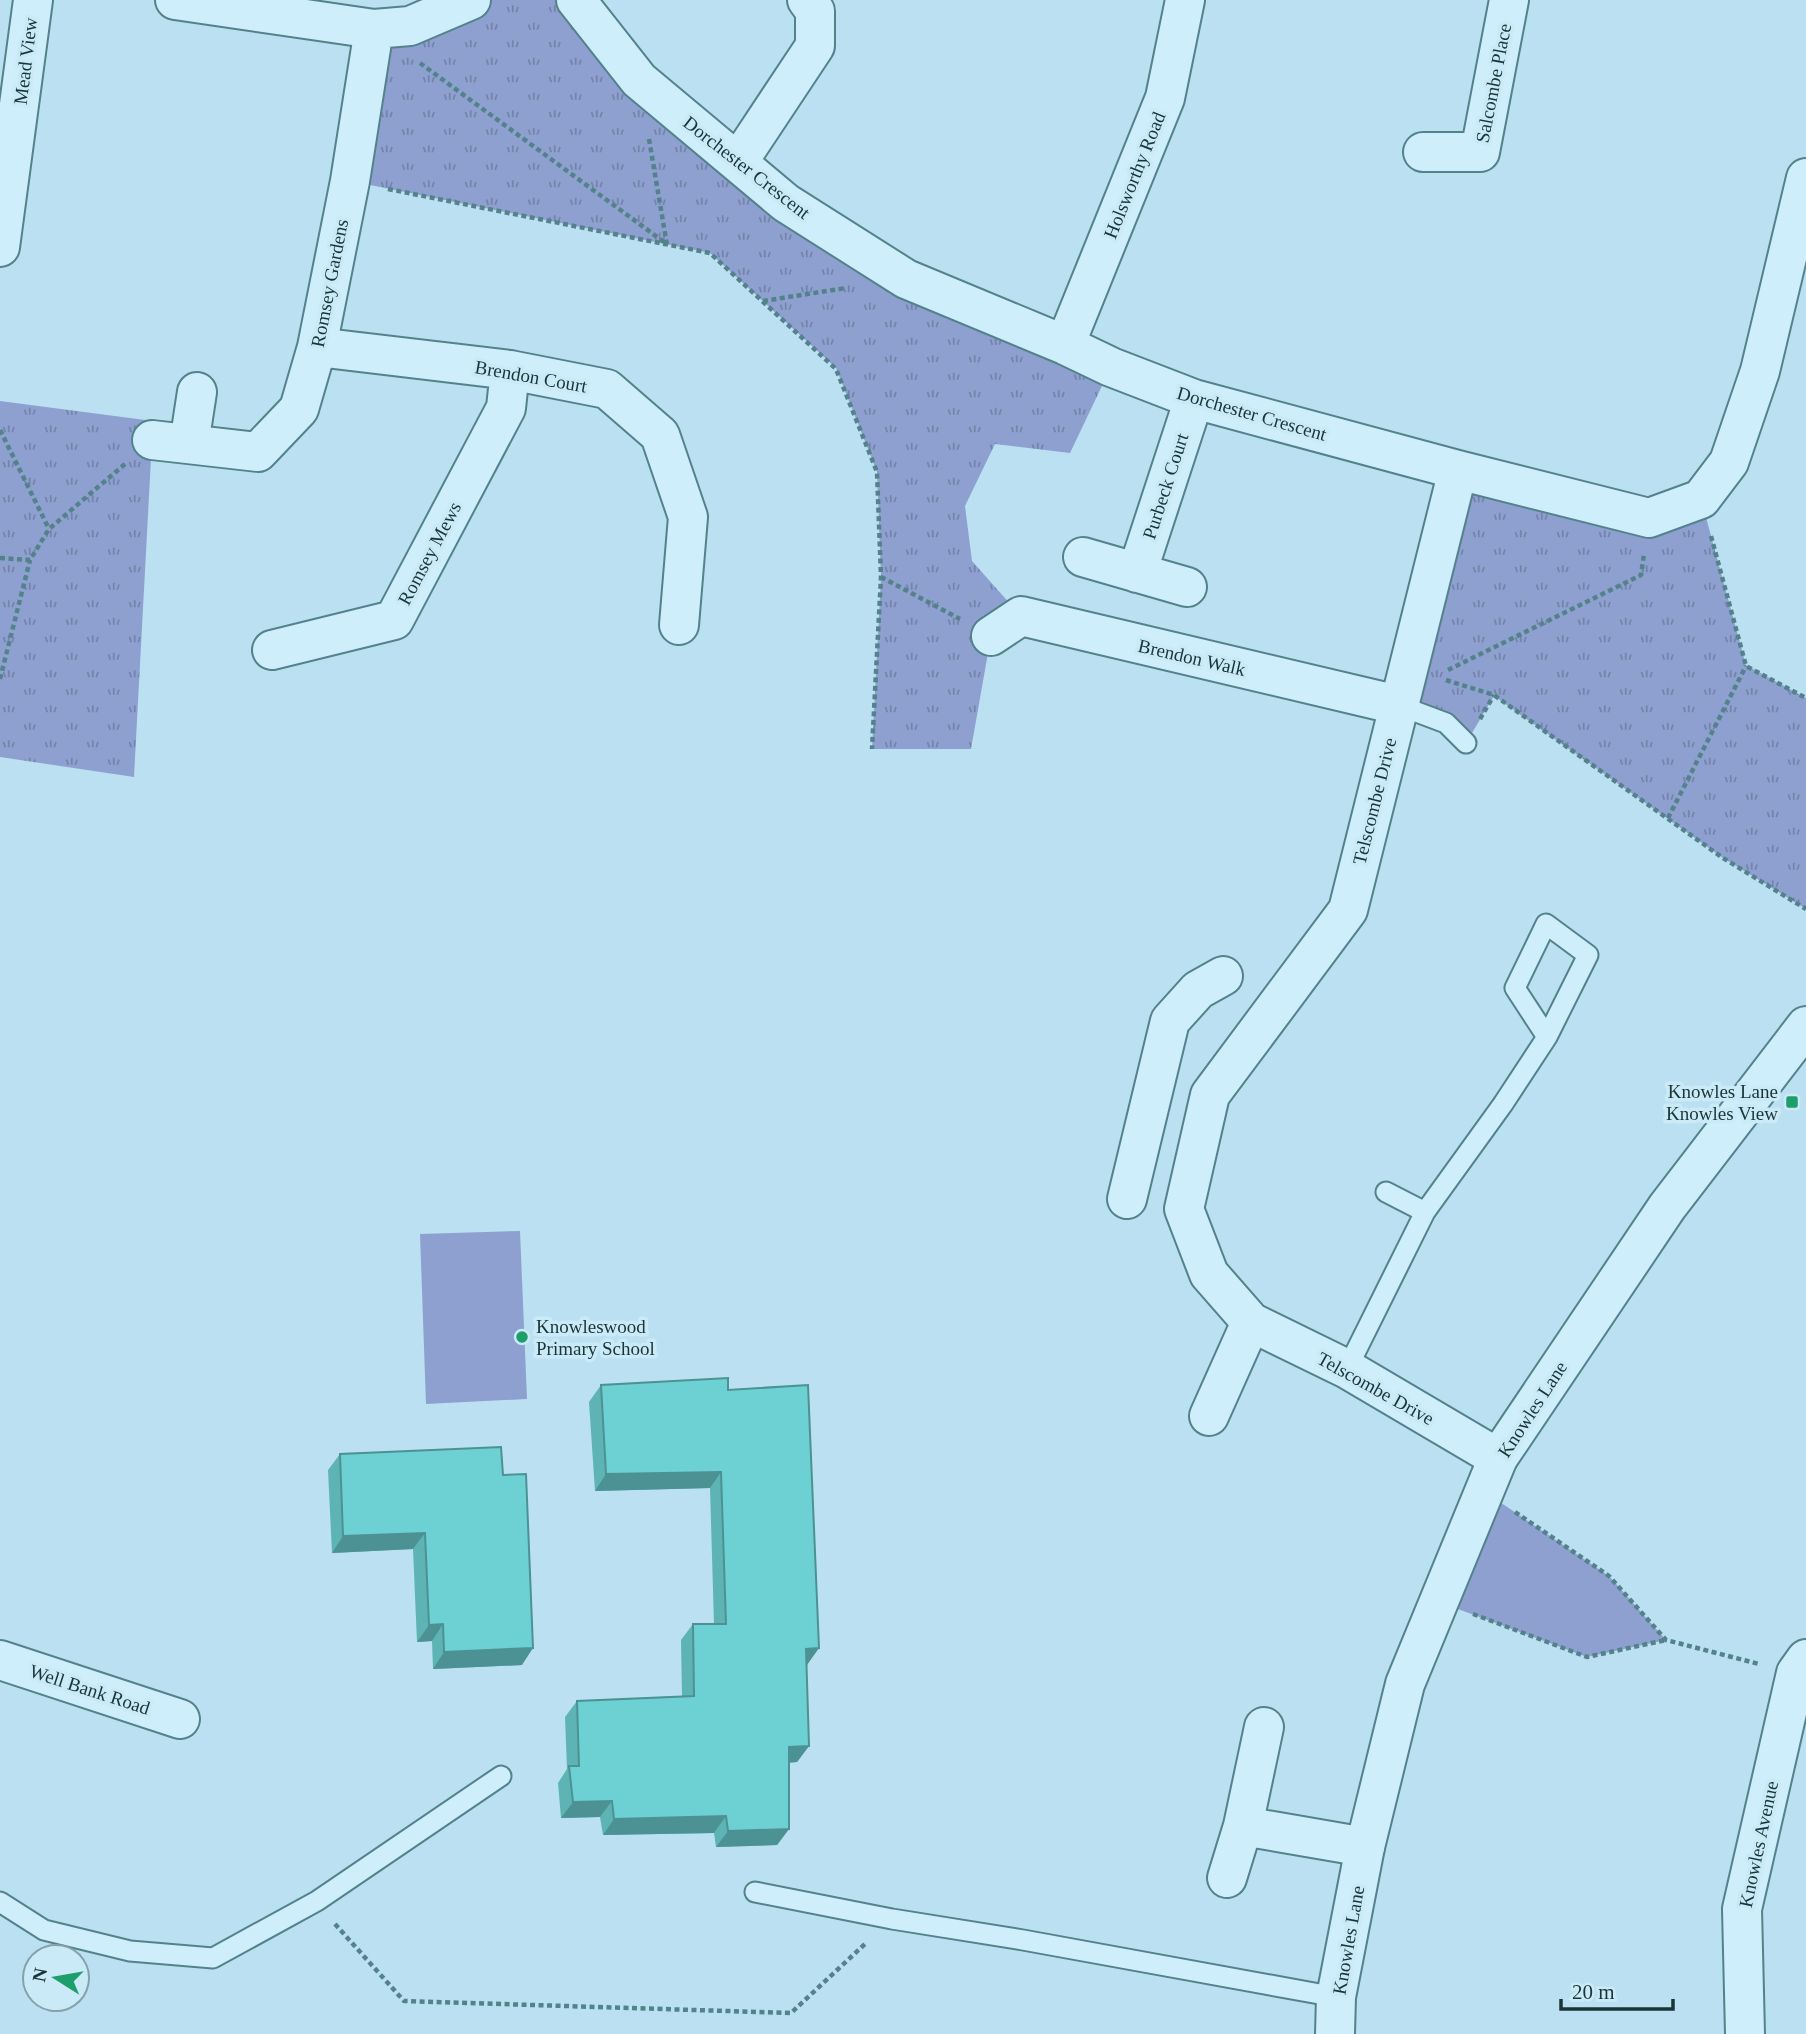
<svg xmlns="http://www.w3.org/2000/svg" width="1806" height="2034" viewBox="0 0 1806 2034" font-family="'Times New Roman',serif">
	<defs>
		<pattern id="park-tufts" width="24" height="20" patternUnits="userSpaceOnUse" patternTransform="scale(1.75)"><rect width="24" height="20" fill="#8ea0d0"/><path d="M3 7l-1-3M5 7V3M7 7l1-3M15 17l-1-3M17 17v-4M19 17l1-3" fill="none" stroke="#7383aa"/></pattern>
	</defs>
	<rect width="100%" height="100%" fill="#bbe0f1"/>
	<path fill="#8ea0d0" d="M520 1231 527 1399 426 1404 420 1234Z
		M1485 1492 1609 1576 1666 1640 1587 1657 1439 1602Z"/>
	<path fill="url(#park-tufts)" d="M471 0H576L786 203 1111 367 1070 453 995 444 965 506 972 561 1021 616 991 636 971 749H872L881 577 877 472 836 368 710 253 350 181 374 29Z
		M0 401 153 421 134 777 0 757Z
		M1458 470 1649 518 1701 499 1746 665 1806 698V909L1723 858 1494 696 1466 743 1398 705Z"/>
	<g fill="none" stroke-linecap="round" stroke-linejoin="round">
		<defs>
			<path id="service" d="M1398 705 1446 723 1466 743
				M1386 1192 1425 1212
				M1347 1369 1425 1212 1503 1104 1547 1037 1588 955 1546 924 1515 988 1547 1037
				M755 1892 892 1919 1023 1940 1336 1997
				M0 1902 44 1930 130 1951 213 1958 317 1901 501 1776"/>
			<path id="minor" d="M175 0 374 29 410 26 471 0
				M576 0 639 80 786 203 906 279 1065 345 1111 367 1194 399 1458 470 1649 518 1701 499 1729 462 1760 371 1806 178
				M1423 152H1480L1509 0
				M738 162 815 46V11L807 0
				M0 247 33 0
				M1065 345 1165 98 1185 0
				M317 347 510 370 607 389 660 435 688 517 679 625
				M152 440 258 452 299 409 317 347 350 181 374 29
				M189 444 197 392
				M1458 470 1348 910 1210 1095 1184 1209 1209 1274 1251 1322 1347 1369 1498 1458
				M1083 557 1187 587
				M1137 573 1194 399
				M991 636 1021 616 1398 705
				M272 650 394 620 506 408 510 370
				M1127 1199 1170 1021 1198 990 1223 976
				M1209 1416 1251 1322
				M0 1660 180 1719
				M1243 1826 1365 1847
				M1227 1878 1243 1826 1264 1727
				M1745 2034 1742 1909 1796 1673 1806 1659"/>
			<path id="tertiary" d="M1335 2034 1336 1997 1365 1847 1405 1684 1498 1458 1667 1207 1806 1026"/>
		</defs>
		<use href="#service" stroke="#53828a" stroke-width="23"/>
		<use href="#minor" stroke="#53828a" stroke-width="42"/>
		<use href="#tertiary" stroke="#53828a" stroke-width="42"/>
		<path stroke="#53828a" stroke-width="4.5" stroke-dasharray="5 3.5" stroke-linecap="butt" d="M420 63 664 242
			M649 139 667 245
			M388 189 710 253 836 369 877 472 881 577 872 749
			M763 301 846 288
			M0 430 49 529
			M1711 536 1746 666 1806 698
			M0 558 30 560 49 529 125 464
			M881 577 960 619
			M1448 670 1641 575 1644 554
			M0 679 30 560
			M1446 680 1494 695 1723 858 1806 909
			M1480 719 1494 695
			M1668 818 1746 666
			M1515 1512 1609 1576 1666 1640 1759 1664
			M1473 1614 1587 1657 1666 1640
			M335 1924 404 2001 791 2013 866 1943"/>
		<use href="#service" stroke="#ceeefc" stroke-width="19"/>
		<use href="#minor" stroke="#ceeefc" stroke-width="38"/>
		<use href="#tertiary" stroke="#ceeefc" stroke-width="38"/>
	</g>
	<path fill="#5eb4b5" d="M601 1385 728 1390 819 1648 806 1665 809 1746 797 1762 789 1763V1829L777 1845 716 1847 714 1833 603 1835 600 1817 561 1818 558 1783 567 1769 565 1717 577 1701 682 1696 681 1640 693 1624H714L710 1488 595 1491 589 1402Z
		M340 1454 503 1475 522 1665 433 1669 432 1641 417 1642 413 1549 332 1553 328 1470Z"/>
	<path fill="#4c9294" d="M721 1472 710 1488 595 1491 606 1474Z
		M425 1533 413 1549 332 1553 343 1536Z
		M443 1624 432 1641 417 1642 429 1625Z
		M533 1648 522 1665 433 1669 444 1652Z
		M819 1648 807 1665 794 1666 806 1649Z
		M809 1746 797 1762 778 1763 789 1747Z
		M612 1801 600 1817 561 1818 573 1802Z
		M726 1816 714 1833 603 1835 614 1819Z
		M789 1829 777 1845 716 1847 728 1831Z"/>
	<path fill="#6dd1d3" stroke="#4c9294" stroke-width="2" d="M728 1378V1390L808 1385 819 1648 806 1649 809 1746 789 1747V1829L728 1831 726 1816 614 1819 612 1801 573 1802 569 1766H579L577 1701 694 1696 693 1624H726L721 1472 606 1474 601 1385Z
		M501 1447 503 1475 526 1474 533 1648 444 1652 443 1624 429 1625 425 1533 343 1536 340 1454Z"/>
	<g fill="#1e9e6b" stroke="#cbeaf8" stroke-width="2.5">
		<rect x="1785" y="1095" width="14" height="14" rx="3.5"/>
		<circle cx="522" cy="1337" r="7"/>
	</g>
	<g text-anchor="middle" stroke-width="7" stroke-linejoin="round" paint-order="stroke">
		<g font-size="19" fill="#1a3538" stroke="#cbeaf8">
			<text transform="translate(25 61) rotate(-83)" y="7">Mead View</text>
			<text transform="translate(1493 83) rotate(-79)" y="7">Salcombe Place</text>
			<text transform="translate(747 167) rotate(38)" y="7">Dorchester Crescent</text>
			<text transform="translate(1134 175) rotate(-68)" y="7">Holsworthy Road</text>
			<text transform="translate(329 283) rotate(-79)" y="7">Romsey Gardens</text>
			<text transform="translate(531 376) rotate(10)" y="7">Brendon Court</text>
			<text transform="translate(1252 413) rotate(16)" y="7">Dorchester Crescent</text>
			<text transform="translate(1165 486) rotate(-72)" y="7">Purbeck Court</text>
			<text transform="translate(429 553) rotate(-62)" y="7">Romsey Mews</text>
			<text transform="translate(1192 657) rotate(13)" y="7">Brendon Walk</text>
			<text transform="translate(1374 801) rotate(-76)" y="7">Telscombe Drive</text>
			<text transform="translate(1376 1388) rotate(29)" y="7">Telscombe Drive</text>
			<text transform="translate(1532 1409) rotate(-57)" y="7">Knowles Lane</text>
			<text transform="translate(90 1689) rotate(18)" y="7">Well Bank Road</text>
			<text transform="translate(1758 1844) rotate(-78)" y="7">Knowles Avenue</text>
			<text transform="translate(1348 1940) rotate(-80)" y="7">Knowles Lane</text>
		</g>
		<g font-size="19" fill="#1a3538" stroke="#cbeaf8" text-anchor="end">
			<text x="1778" y="1098">Knowles Lane<tspan x="1778" dy="22">Knowles View</tspan></text>
			<text x="536" y="1333" text-anchor="start">Knowleswood<tspan x="536" dy="22">Primary School</tspan></text>
		</g>
	</g>
	<g transform="translate(56 1978) rotate(281)"><circle r="33" fill="#cbeaf8" stroke="#84a2ab" stroke-width="2"/>
	<path d="M0-5L12 26L0 18L-12 26Z" fill="#1e9e6b"/>
	<text y="-10" font-size="19" font-weight="bold" text-anchor="middle" fill="#1a3538">N</text>
	</g>
	<path d="M1561 1999v10h112v-10" fill="none" stroke="#1a3538" stroke-width="3.5"/>
	<text x="1572" y="1999" font-size="21" fill="#1a3538" stroke="#cbeaf8" stroke-width="5" paint-order="stroke">20 m</text>
</svg>
